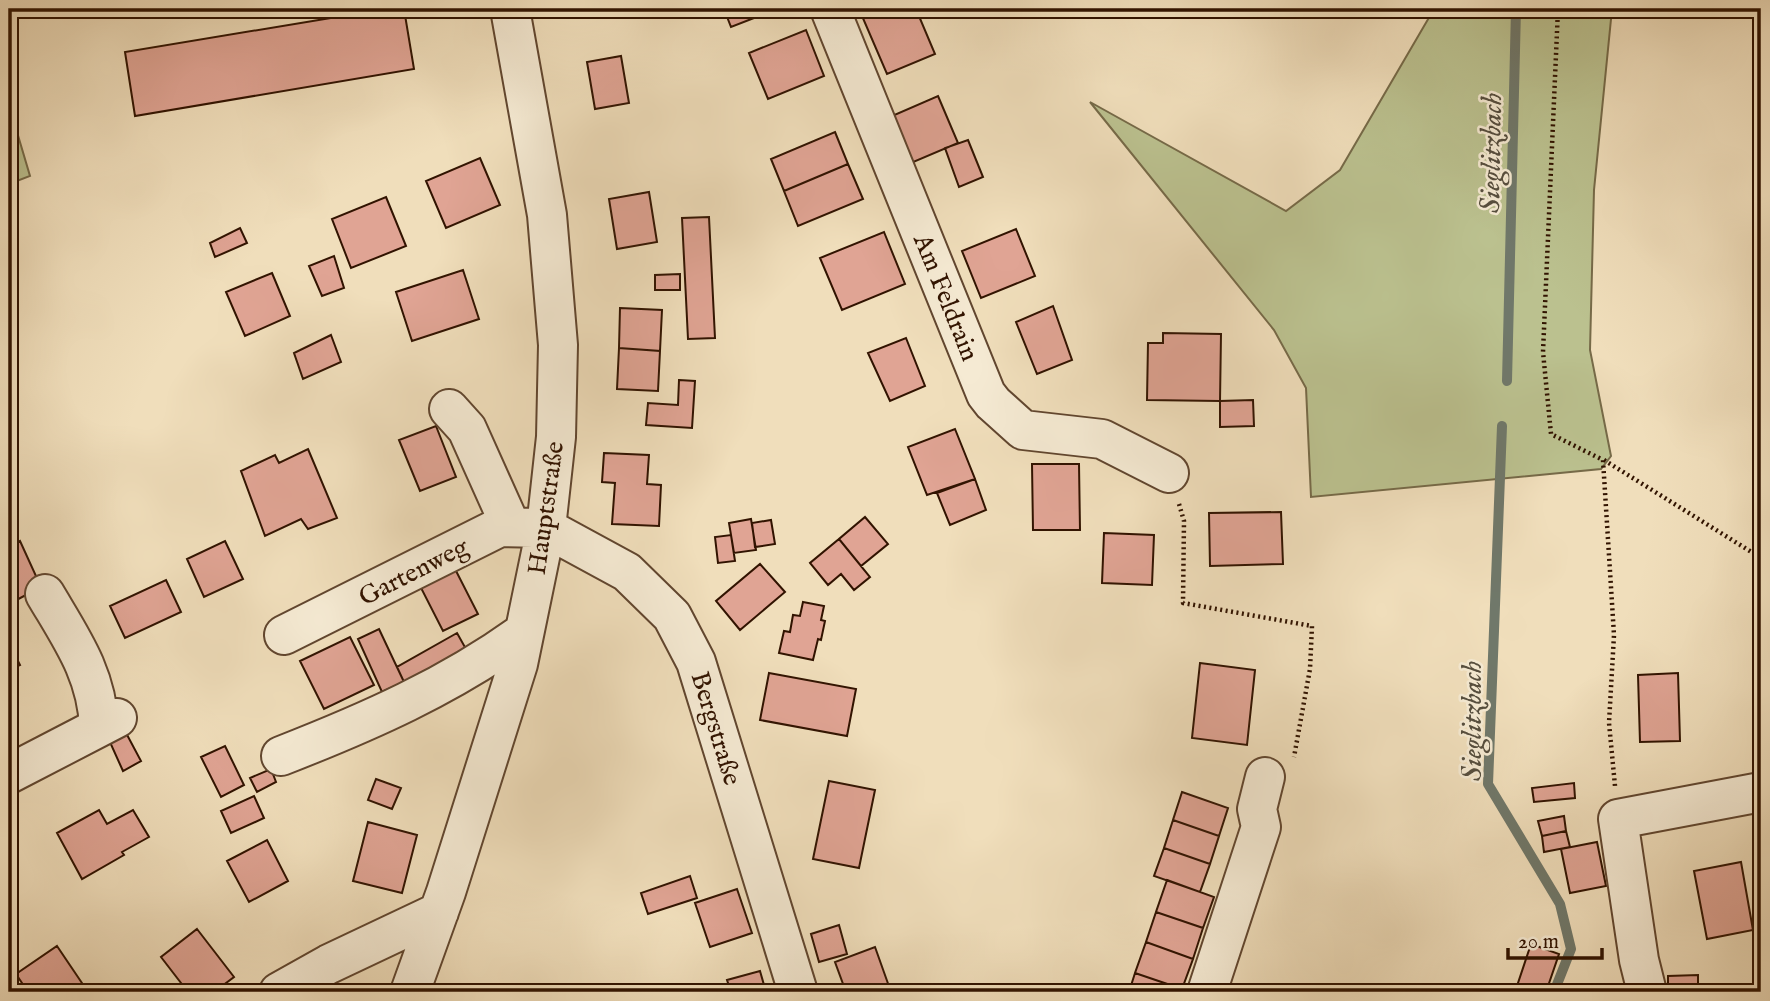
<svg xmlns="http://www.w3.org/2000/svg" width="1770" height="1001" viewBox="0 0 1770 1001" font-family="'IM FELL English',serif">
	<rect width="100%" height="100%" fill="#f0debb"/>
	<filter id="stains"><feTurbulence type="fractalNoise" baseFrequency=".00286" numOctaves="4"/><feColorMatrix values="0 0 0 0 .2 0 0 0 0 .09 0 0 0 0 .02 0 0 0 .5 -.17"/></filter>
	<radialGradient id="worn" r=".72"><stop offset=".6" stop-color="#630" stop-opacity="0"/><stop offset="1" stop-color="#630" stop-opacity=".3"/></radialGradient>
	<path fill="#bbc18f" stroke="#766a48" stroke-width="2" d="M1434 9H1612L1594 190 1590 350 1611 456 1601 469 1311 497 1306 388 1274 330 1090 102 1286 211 1340 170Z
		M9 105 30 176 9 184Z"/>
	<g fill="none" stroke-linecap="round" stroke-linejoin="round">
		<path stroke="#70786a" stroke-width="10" d="M1507 381 1516 9
			M1502 426 1488 784 1560 904 1571 949 1554 992"/>
	</g>
	<path fill="#e0a494" stroke="#311300" stroke-width="2" d="M385 9H404L414 69 135 116 125 52Z
		M724 9H777L731 27Z
		M859 9H916L935 54 887 74Z
		M806 30 824 76 768 99 749 53Z
		M621 56 629 103 595 109 587 62Z
		M938 96 958 143 911 163 892 116Z
		M835 132 848 164 784 191 771 159Z
		M968 140 983 177 959 187 945 148Z
		M480 158 500 205 446 228 426 181Z
		M848 164 863 199 798 226 784 191Z
		M649 192 657 242 617 249 609 199Z
		M386 197 406 246 351 268 332 219Z
		M709 217 715 338 688 339 682 218Z
		M240 228 247 243 215 257 210 243Z
		M1016 229 1035 276 981 298 962 251Z
		M884 232 905 284 842 310 820 258Z
		M334 256 344 288 322 296 309 266Z
		M463 270 479 319 412 341 396 292Z
		M272 273 290 316 245 336 226 292Z
		M680 274V290H655V275Z
		M1053 306 1072 360 1037 374 1016 322Z
		M620 308 662 310 660 351 619 348Z
		M1163 333 1221 334 1220 401 1147 400 1148 343H1163Z
		M331 335 341 362 303 379 294 353Z
		M906 338 925 386 890 401 868 353Z
		M619 348 660 351 658 391 617 389Z
		M679 380 695 381 692 428 646 425 648 403 678 405Z
		M1253 400 1254 426 1220 427V401Z
		M436 426 456 477 420 491 399 440Z
		M955 429 975 479 927 495 908 447Z
		M308 449 337 518 308 529 301 519 265 536 241 471 275 455 279 463Z
		M604 453 649 455 647 484 661 485 659 526 612 524 615 483 602 482Z
		M1032 464H1079L1080 530H1033Z
		M975 479 986 510 950 525 937 493Z
		M1281 512 1283 564 1210 566 1209 513Z
		M865 517 888 544 861 566 839 539Z
		M751 519 756 550 734 553 729 523Z
		M771 520 775 544 755 547 752 523Z
		M1104 533 1154 535 1152 585 1102 583Z
		M731 535 735 561 718 563 715 537Z
		M839 539 870 577 854 590 841 574 828 585 810 563Z
		M20 541 41 587 9 604V547Z
		M225 541 243 579 204 597 187 559Z
		M760 564 785 592 740 630 716 601Z
		M453 565 478 614 443 631 418 582Z
		M166 580 181 612 125 638 110 606Z
		M803 602 824 606 821 620 825 621 821 640 818 639 813 660 779 653 784 631 790 632 793 615 800 616Z
		M379 629 404 682 382 692 358 639Z
		M457 633 466 649 404 682 397 667Z
		M350 637 374 685 324 709 300 661Z
		M11 647 20 665 9 670V648Z
		M1200 663 1255 670 1247 745 1192 738Z
		M769 673 856 689 847 736 760 720Z
		M1678 673 1680 741 1640 742 1638 675Z
		M125 731 141 761 123 771 109 740Z
		M225 746 244 785 221 797 201 757Z
		M271 769 276 782 257 792 250 778Z
		M376 779 401 788 392 809 368 800Z
		M829 781 875 790 859 868 813 859Z
		M1574 783 1575 798 1534 802 1532 788Z
		M1182 792 1228 808 1219 836 1173 820Z
		M254 796 264 818 231 833 221 811Z
		M99 810 107 824 133 810 149 837 122 852 124 855 82 879 57 833Z
		M1564 816 1566 831 1542 836 1538 821Z
		M1173 820 1219 836 1210 864 1164 848Z
		M368 822 417 835 402 893 353 881Z
		M1566 831 1570 847 1544 852 1542 836Z
		M267 840 288 881 249 902 227 861Z
		M1597 842 1606 886 1570 893 1561 849Z
		M1164 848 1210 864 1200 892 1154 876Z
		M1741 862 1753 930 1707 939 1694 871Z
		M690 876 697 898 648 914 641 893Z
		M1167 880 1214 897 1203 928 1156 912Z
		M737 889 752 933 710 947 695 903Z
		M1156 912 1203 928 1193 959 1146 942Z
		M839 925 847 954 819 962 811 934Z
		M197 929 234 977 214 992H188L161 957Z
		M1146 942 1193 959 1182 989 1135 973Z
		M1531 944 1559 954 1546 992H1515Z
		M57 946 88 992H28L16 974Z
		M875 947 891 992H846L835 962Z
		M760 971 766 992H731L727 980Z
		M1135 973 1182 989 1181 992H1129Z
		M1698 975V992H1668V976Z"/>
	<g fill="none" stroke-linecap="round" stroke-linejoin="round">
		<defs>
			<path id="minor" d="M830 9 986 394 993 403 1023 430 1102 439 1169 473
				M449 409 467 429 511 527
				M45 594C71 638 97 674 99 727
				M284 635 500 527 546 528 627 572 672 616 696 662 798 992
				M281 756C368 722 448 687 524 632
				M9 774 117 718
				M279 992 329 964 439 912
				M410 992 446 892 518 664 546 528 556 437 558 345 547 215 510 9
				M1207 992 1261 827 1257 809 1265 777
				M1647 992 1639 960 1618 819 1761 792"/>
		</defs>
		<use href="#minor" stroke="#61462f" stroke-width="42"/>
		<path stroke="#311300" stroke-width="4.5" stroke-dasharray="2 3.5" stroke-linecap="butt" d="M1558 9 1543 352 1551 434 1603 460 1614 635 1609 723 1615 786
			M1604 460 1761 558
			M1179 504 1184 521 1183 603 1312 626 1310 669 1294 757"/>
		<use href="#minor" stroke="#f5ead3" stroke-width="38"/>
	</g>
	<g text-anchor="middle" stroke-width="5" stroke-linejoin="round" paint-order="stroke">
		<g font-size="26" fill="#311300" stroke="#f5ead3">
			<text transform="translate(947 297) rotate(68)" y="9">Am Feldrain</text>
			<text transform="translate(545 508) rotate(-82)" y="9">Hauptstraße</text>
			<text transform="translate(413 571) rotate(-27)" y="9">Gartenweg</text>
			<text transform="translate(717 728) rotate(73)" y="9">Bergstraße</text>
		</g>
		<g font-size="28" font-style="italic" fill="#564e3e" stroke="#f5ead3">
			<text transform="translate(1490 153) rotate(-89)" y="10">Sieglitzbach</text>
			<text transform="translate(1471 721) rotate(-90)" y="10">Sieglitzbach</text>
		</g>
	</g>
	<rect width="1770" height="1001" fill="none" stroke="#f0debb" stroke-width="35"/>
	<rect x="10" y="10" width="1749" height="980" fill="none" stroke="#311300" stroke-width="3.5"/>
	<rect x="18" y="18" width="1735" height="966" fill="none" stroke="#311300" stroke-width="2"/>
	<path d="M1508 948v10h94v-10" fill="none" stroke="#311300" stroke-width="3.5"/>
	<text x="1518" y="948" font-size="21" fill="#311300" stroke="#f5ead3" stroke-width="5" paint-order="stroke">20 m</text>
	<rect width="100%" height="100%" filter="url(#stains)"/>
	<rect width="100%" height="100%" fill="url(#worn)"/>
</svg>
